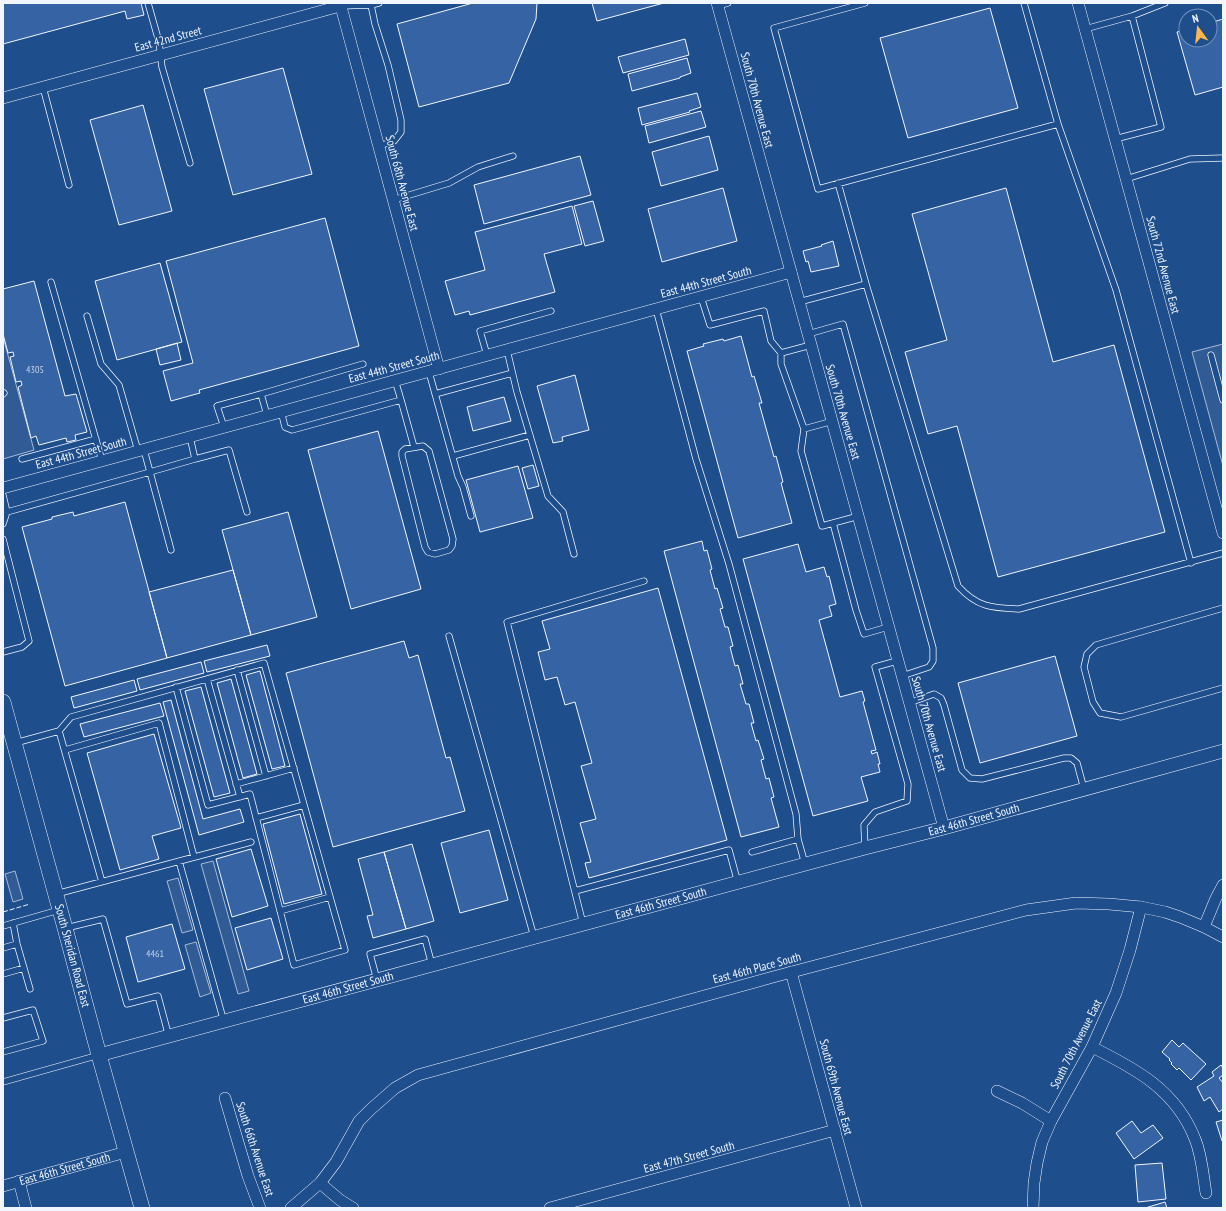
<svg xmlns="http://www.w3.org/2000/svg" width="1226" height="1211" viewBox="0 0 1226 1211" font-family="'PT Sans Narrow',sans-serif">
	<rect width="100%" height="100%" fill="#1f4e8c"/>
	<path fill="#305b95" stroke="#a8bbd7" d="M3 337 34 450 3 459Z
		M1223 344V466L1192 352Z
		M213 861 249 991 238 994 201 864Z
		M15 871 23 899 13 902 5 874Z
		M178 878 193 930 182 933 167 881Z
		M196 942 211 993 200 997 185 945Z"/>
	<path fill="#3563a3" stroke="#f2f6ff" d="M3 3H141L144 15 127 19 125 11 3 44Z
		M473 3H537L536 19 509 83 419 107 397 24Z
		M592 3H664L597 21Z
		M990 8 1018 108 908 138 880 38Z
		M1223 19V87L1195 95 1177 32 1186 30V40H1210V23Z
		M685 39 689 55 623 73 618 57Z
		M687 58 691 73 680 77V78L632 91 628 74Z
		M283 68 312 174 233 195 204 89Z
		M697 93 701 107 689 111 690 112 642 125 638 108Z
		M143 105 172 211 119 225 90 120Z
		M701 111 706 127 649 143 645 126Z
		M709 136 718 170 661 186 652 152Z
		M580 156 591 195 484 224 474 185Z
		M723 188 737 241 662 262 648 209Z
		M1006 188 1053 362 1114 345 1165 532 998 577 957 426 928 434 905 352 947 340 912 214Z
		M593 201 604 241 585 246 574 206Z
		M572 206 582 244 544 254 555 292 470 315 469 311 455 315 445 281 485 270 475 232Z
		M325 218 359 346 199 390 200 393 171 401 163 371 193 363 166 261Z
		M833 241 839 266 811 272 808 261 806 262 803 251 822 246 821 245Z
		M160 263 182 342 117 360 95 281Z
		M34 281 65 396 76 394 87 432 75 435 76 440 67 442 66 438 39 445 36 436 31 438 18 387 22 385 21 381 16 382 10 357 14 356 13 352 8 353 3 334V289Z
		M741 336 752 377 754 376 762 403H759L774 457 776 456 783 482 781 483 792 523 738 538 687 351 704 346 703 344 723 339 724 341Z
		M177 343 181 360 160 365 156 349Z
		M575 375 589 430 562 437 563 441 553 443 537 386Z
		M504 397 511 421 473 431 467 407Z
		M378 431 421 589 351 609 308 450Z
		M533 465 539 486 528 489 522 468Z
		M518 466 533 518 480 532 466 480Z
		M125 502 167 658 65 686 22 527 52 519V517L73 512 74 516Z
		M288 512 317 617 251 635 222 530Z
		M702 541 704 551 707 550 712 569 710 570 715 589 717 588 723 608 720 609 725 627H728L733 646 730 647 735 666 738 665 743 684H740L746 704H749L754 723H751L756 741 758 740 764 759 761 760 766 779 769 778 774 797 771 798 779 827 741 837 664 551Z
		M798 544 806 572 824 567 827 577 829 576 836 604 829 606 832 616 819 620 840 697 862 691 865 701 863 702 876 750 871 751 872 754 877 752 880 764H878L880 772 861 777 868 801 813 816 743 559Z
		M233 570 251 635 167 658 149 592Z
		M658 588 727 840 589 878 585 863 591 862 580 823 596 819 581 766 592 763 575 702 565 705 557 677 545 680 538 652 550 649 542 621Z
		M404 641 409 658 418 655 446 758 450 757 465 811 333 847 286 673Z
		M267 645 270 656 207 672 204 661Z
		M1055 656 1077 736 980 763 958 683Z
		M201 662 204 673 140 690 137 679Z
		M260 671 285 766 272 769 246 675Z
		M231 679 257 774 243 778 217 683Z
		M134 680 137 691 74 708 71 697Z
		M201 687 230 793 214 797 185 691Z
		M171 700 203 819 240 809 244 822 199 835 163 702Z
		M160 703 164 716 84 737 80 724Z
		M154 734 181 828 152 836 159 859 120 870 87 753Z
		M300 814 322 894 284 904 263 824Z
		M489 830 508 900 460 913 441 843Z
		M412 844 434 921 406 929 384 852Z
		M251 849 268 906 232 917 216 859Z
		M384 852 406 929 373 938 367 916 373 915 358 859Z
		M271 918 283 959 247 970 235 928Z
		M172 924 185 969 138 982 126 937Z
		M1172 1040 1179 1047 1183 1043 1206 1064 1191 1080 1179 1068 1177 1070 1171 1064 1172 1063 1169 1060 1170 1059 1162 1052Z
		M1221 1065 1223 1068V1075L1219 1078 1223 1083V1109L1219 1112 1210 1097 1204 1101 1197 1087 1214 1076 1212 1072Z
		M1223 1120V1141H1222L1216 1122Z
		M1132 1121 1141 1133 1153 1125 1163 1138 1134 1159 1116 1133Z
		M1162 1163 1166 1199 1138 1202 1135 1165Z
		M1165 1202 1167 1208H1145Z"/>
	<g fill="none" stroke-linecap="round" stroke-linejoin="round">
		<defs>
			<path id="service" d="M148 3 159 42 162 67 190 163
				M370 3 371 5 379 3
				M865 3 774 28 818 189 1058 124 1024 3
				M340 6 371 5 375 24 388 65 401 120V132L394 141 379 146
				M718 6 728 3
				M1132 16 1165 3
				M1085 29 1132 16 1161 127 1115 139
				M43 87 69 185
				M1058 124 1116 290 1191 563
				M1126 179 1190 159 1223 158
				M838 183 866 284
				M393 200 449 183 478 167 513 156
				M51 282 102 461
				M701 297 710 325 764 311 771 341 781 353 811 345
				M799 302 866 284 958 586C977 607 991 608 1019 609L1223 553
				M656 309 696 459 729 564 796 814 798 839 805 864
				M87 316 101 364 119 385 138 451
				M808 334 843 324 933 648V661L929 667 902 676
				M507 350 517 392 548 496 563 512 574 554
				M781 353V364L804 429 801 451 822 526 859 516
				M487 355 480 331 551 311
				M1211 355 1223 400
				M429 372 458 476 463 487 471 516
				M3 394 4 393
				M261 394 363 364
				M435 394 512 373
				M401 400 414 447
				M281 411 285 427 287 428 292 430 401 400 395 380
				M224 427 217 406 261 394 267 415
				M804 429 833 421
				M423 446 429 451 453 539 452 546 449 550 435 554 428 552 425 547 402 456V452L405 449Z
				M453 456 530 435
				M22 459 96 439
				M195 459 229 450 247 512
				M3 495 7 512 3 524
				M7 512 150 472 144 450
				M833 523 856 610 864 634 888 627
				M3 539 29 641 22 647 3 652
				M171 550 150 472 195 459 190 437
				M1223 608 1096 645 1087 654 1084 667 1093 702 1100 713 1121 717 1223 688
				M449 636 534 937
				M237 670 266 776
				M207 679 240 797
				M909 703 934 694 941 698 944 705 962 770 970 778 982 779 1064 758H1071L1077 763 1084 789
				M59 731 102 882
				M15 743 59 731 71 717 264 663 345 950 294 965 250 794 208 805 176 687
				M65 750 159 723 194 857
				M236 784 294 768
				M256 818 304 805
				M865 848 864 825 875 812 907 801 908 784 875 667 897 661
				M752 852 798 839
				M179 861 224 1022
				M575 891 729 850 738 883
				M56 894 251 842
				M280 911 330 897
				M13 923 17 944 30 989
				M583 924 507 622 644 581
				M3 926 59 910
				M66 928 103 919 127 1004 158 996 169 1037
				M3 948 17 944
				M3 974 24 968
				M377 980 370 954 425 939 432 965
				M3 1018 33 1010 43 1041 3 1052
				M3 1082 99 1055"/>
			<g id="minor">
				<path d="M340 3 439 369"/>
				<path d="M717 3 944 828"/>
				<path d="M1078 3 1223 533"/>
				<path d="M3 98 340 6"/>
				<path d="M3 488 791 272"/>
				<path d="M1204 927 1216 898 1223 885"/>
				<path d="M791 972 856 1208"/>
				<path d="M1092 1047C1136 1069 1176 1090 1195 1139 1202 1156 1203 1175 1206 1193"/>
				<path d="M997 1091 1022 1103 1051 1121"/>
				<path d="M225 1098 248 1176 260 1208"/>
				<path d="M19 1181 26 1208"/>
				<path d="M320 1183 336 1162 359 1121 371 1109 395 1088 418 1075 773 977 1026 910 1076 903 1109 904 1141 907 1165 912 1180 917 1204 927 1223 937"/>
				<path id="s1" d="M3 1186 126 1152"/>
				<path d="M291 1208 320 1183 340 1200 353 1208"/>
				<path d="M550 1208 835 1130"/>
				<path d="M1033 1208 1034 1183 1037 1163 1042 1142 1051 1121 1092 1047 1116 993 1130 950 1141 907"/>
			</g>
			<g id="tertiary">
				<path id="s2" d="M99 1055 865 848 944 828 1223 751"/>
			</g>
			<g id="secondary">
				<path id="s3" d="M3 702 65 928 99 1055 142 1208"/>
			</g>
		</defs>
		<use href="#service" stroke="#f2f6ff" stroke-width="7"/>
		<use href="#minor" stroke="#f2f6ff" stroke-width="12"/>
		<use href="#tertiary" stroke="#f2f6ff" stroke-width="14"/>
		<use href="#secondary" stroke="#f2f6ff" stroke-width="16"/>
		<use href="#service" stroke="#1f4e8c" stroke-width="5.5"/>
		<use href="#minor" stroke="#1f4e8c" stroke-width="11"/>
		<use href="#tertiary" stroke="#1f4e8c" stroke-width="13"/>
		<use href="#secondary" stroke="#1f4e8c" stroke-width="15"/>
		<path stroke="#f2f6ff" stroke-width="1" stroke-dasharray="5 2" stroke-linecap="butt" d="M3 912 30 904"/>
	</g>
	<g text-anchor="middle" stroke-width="3" stroke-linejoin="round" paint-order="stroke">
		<g font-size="10" fill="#c3d1e8">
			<text x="35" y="373">4305</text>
			<text x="155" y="957">4461</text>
		</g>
		<g font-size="12" fill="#f2f6ff" stroke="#1f4e8c">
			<text transform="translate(168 39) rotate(-15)" y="4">East 42nd Street</text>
			<text transform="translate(757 100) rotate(75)" y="4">South 70th Avenue East</text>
			<text transform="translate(402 183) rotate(75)" y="4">South 68th Avenue East</text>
			<text transform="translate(1163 265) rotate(75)" y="4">South 72nd Avenue East</text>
			<text transform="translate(706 282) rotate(-15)" y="4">East 44th Street South</text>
			<text transform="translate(394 367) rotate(-15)" y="4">East 44th Street South</text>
			<text transform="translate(843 412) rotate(74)" y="4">South 70th Avenue East</text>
			<text transform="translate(81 453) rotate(-15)" y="4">East 44th Street South</text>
			<text transform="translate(929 724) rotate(74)" y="4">South 70th Avenue East</text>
			<text dy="4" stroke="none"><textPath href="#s2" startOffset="906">East 46th Street South</textPath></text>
			<text dy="4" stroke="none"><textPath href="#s2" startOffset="582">East 46th Street South</textPath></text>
			<text dy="4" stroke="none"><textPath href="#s3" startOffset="263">South Sheridan Road East</textPath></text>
			<text transform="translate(757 968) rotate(-15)" y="4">East 46th Place South</text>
			<text dy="4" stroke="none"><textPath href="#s2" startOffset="258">East 46th Street South</textPath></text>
			<text transform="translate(1076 1044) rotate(-63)" y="4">South 70th Avenue East</text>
			<text transform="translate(836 1087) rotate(75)" y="4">South 69th Avenue East</text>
			<text transform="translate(255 1149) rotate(72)" y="4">South 66th Avenue East</text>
			<text transform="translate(689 1157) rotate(-15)" y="4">East 47th Street South</text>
			<text dy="4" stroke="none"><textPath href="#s1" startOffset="64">East 46th Street South</textPath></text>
		</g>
	</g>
	<rect width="1226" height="1211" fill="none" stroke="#f2f6ff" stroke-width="8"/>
	<g transform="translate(1198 28) rotate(345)"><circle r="19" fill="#1f4e8c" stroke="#7391ba"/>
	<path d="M0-3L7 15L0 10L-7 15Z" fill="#ffb74d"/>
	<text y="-6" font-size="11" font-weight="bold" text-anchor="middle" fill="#f2f6ff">N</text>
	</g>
</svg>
